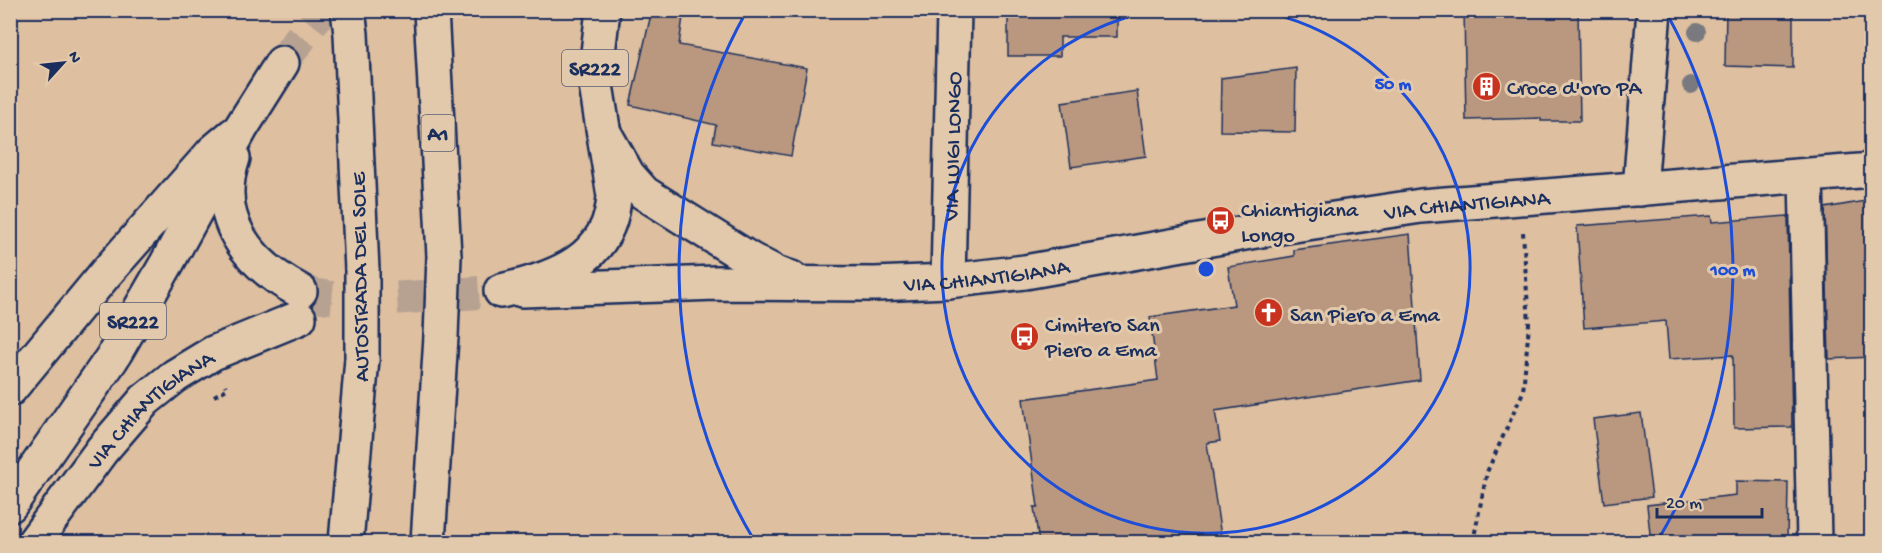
<svg xmlns="http://www.w3.org/2000/svg" width="1882" height="553" viewBox="0 0 1882 553" font-family="'Gochi Hand',sans-serif">
	<rect width="100%" height="100%" fill="#debf9f"/>
	<filter id="ink" filterUnits="userSpaceOnUse"><feTurbulence type="fractalNoise" baseFrequency=".0167" numOctaves="2"/><feDisplacementMap in="SourceGraphic" scale="12" xChannelSelector="R" yChannelSelector="G"/><feConvolveMatrix kernelMatrix="1 2 1 2 8 2 1 2 1" color-interpolation-filters="sRGB"/></filter>
	<g filter="url(#ink)">
		<path fill="#b9987f" stroke="#1b2f5e" stroke-width="1.5" d="M652 10H684L679 45 807 68 791 156 713 142 716 125 630 105Z
			M1008 10H1117V37H1060V56H1008Z
			M1464 10H1578L1580 121H1541V118L1466 120Z
			M1726 10H1793V68L1725 66Z
			M1296 68 1295 132 1220 131 1221 78Z
			M1137 91 1146 156 1071 167 1062 102Z
			M1872 200V265H1868L1872 357 1829 359 1825 208Z
			M1711 216 1712 222 1788 216 1792 427 1734 428 1733 355 1669 359 1666 321 1584 328 1577 226Z
			M1410 234 1420 380 1215 411 1220 441 1207 443 1222 543H1039L1034 507H1038L1023 399 1158 380 1150 317 1234 305 1228 267 1294 256V250Z
			M1641 413 1652 497 1604 503 1593 419Z
			M1736 481 1788 482 1787 543H1651L1647 505 1736 495Z"/>
		<g fill="none" stroke-linecap="round" stroke-linejoin="round">
			<path stroke="#b7a292" stroke-width="33" stroke-dasharray="33 16" stroke-linecap="butt" d="M282 63 321 10
				M300 291C337 303 376 299 414 297 443 295 472 293 501 291"/>
			<defs>
				<g id="minor">
					<path d="M1806 176 1814 542"/>
					<path d="M1640 189 1654 10"/>
					<path id="s1" d="M948 281 954 10"/>
					<path d="M10 389 105 274 214 151 233 135"/>
				</g>
				<g id="tertiary">
					<path d="M606 136 628 175 644 193 751 260 778 274 791 278"/>
					<path id="s2" d="M522 290 716 283 875 284 948 281 1025 272 1267 229 1421 206 1872 170"/>
				</g>
				<g id="primary">
					<path d="M233 158C212 219 248 264 300 291"/>
					<path d="M501 291C555 279 611 259 614 196L595 79 603 10"/>
					<path d="M10 505 112 358 167 263 241 128 282 63"/>
					<path id="s3" d="M34 542 102 450 145 400 175 376 213 353 299 318"/>
				</g>
				<path id="motorway" d="M348 10 351 34 362 270
					M431 10 444 256
					M346 542 362 359
					M428 542 441 337"/>
			</defs>
			<use href="#minor" stroke="#1b2f5e" stroke-width="38"/>
			<use href="#tertiary" stroke="#1b2f5e" stroke-width="38"/>
			<use href="#primary" stroke="#1b2f5e" stroke-width="38"/>
			<use href="#motorway" stroke="#1b2f5e" stroke-width="38"/>
			<path stroke="#1b2f5e" stroke-width="4" stroke-dasharray="4.5 4.5" stroke-linecap="butt" d="M214 396 227 389 225 385
				M1473 542 1487 472 1523 392 1529 324 1523 232"/>
			<use href="#minor" stroke="#e3c9ab" stroke-width="33"/>
			<use href="#tertiary" stroke="#e3c9ab" stroke-width="33"/>
			<use href="#primary" stroke="#e3c9ab" stroke-width="33"/>
			<use href="#motorway" stroke="#e3c9ab" stroke-width="33"/>
			<defs>
				<path id="motorway-bridge" d="M441 337 444 256
					M362 359V270"/>
			</defs>
			<use href="#motorway-bridge" stroke="#1b2f5e" stroke-width="38" stroke-linecap="butt"/>
			<use href="#motorway-bridge" stroke="#e3c9ab" stroke-width="33"/>
		</g>
		<g fill="#7a797f">
			<circle cx="1697" cy="32" r="9"/>
			<circle cx="1691" cy="85" r="9"/>
		</g>
	</g>
	<g fill="none" stroke="#1d4ed8" stroke-width="3">
		<path d="M1261 11A264 264 0 1 1 1151 11"/>
		<path d="M754 540A527 527 0 0 1 745 14M1667 14A527 527 0 0 1 1658 540"/>
	</g>
	<defs>
		<symbol id="building-disc" viewBox="-11 -11 22 22"><circle r="9.5" fill="#c8321e" stroke="#e3c9ab"/><path d="M-4-6H4V6H1V3H-1V6H-4ZM-2.5-4.3h1.7v1.8h-1.7ZM.8-4.3h1.7v1.8H.8ZM-2.5-1h1.7V.8h-1.7ZM.8-1h1.7V.8H.8Z" fill="#fff"/></symbol>
		<symbol id="bus-disc" viewBox="-11 -11 22 22"><circle r="9.5" fill="#c8321e" stroke="#e3c9ab"/><path d="M-5-6H5V4H4V6H2V4H-2V6H-4V4H-5ZM-3.5-4V0h7V-4ZM-3.5 1.2v1.5H-2V1.2ZM2 1.2v1.5H3.5V1.2Z" fill="#fff"/></symbol>
		<symbol id="church-disc" viewBox="-11 -11 22 22"><circle r="9.5" fill="#c8321e" stroke="#e3c9ab"/><path d="M-1.2-6h2.4v3.5h3.3v2.4h-3.3V6h-2.4V-.1h-3.3v-2.4h3.3Z" fill="#fff"/></symbol>
	</defs>
	<g fill-rule="evenodd">
		<use href="#building-disc" x="1470" y="70" width="33" height="33"/>
		<use href="#bus-disc" x="1204" y="204" width="33" height="33"/>
		<use href="#church-disc" x="1252" y="296" width="33" height="33"/>
		<use href="#bus-disc" x="1008" y="320" width="33" height="33"/>
	</g>
	<g text-anchor="middle" stroke-width="6" stroke-linejoin="round" paint-order="stroke">
		<g fill="#e3c9ab" stroke="#575d75" stroke-width="1.5">
			<rect x="562" y="50" width="66" height="36" rx="4.5"/>
			<rect x="421.5" y="115" width="33" height="36" rx="4.5"/>
			<rect x="100" y="303" width="66" height="36" rx="4.5"/>
		</g>
		<g font-size="21" font-weight="bold" fill="#1b2f5e">
			<text x="595" y="75">SR222</text>
			<text x="438" y="140">A1</text>
			<text x="133" y="328">SR222</text>
		</g>
		<g font-size="22" fill="#1b2f5e" stroke="#e3c9ab" text-anchor="start">
			<text x="1507" y="94">Croce d'oro PA</text>
			<text x="1241" y="216">Chiantigiana<tspan x="1241" dy="25">Longo</tspan></text>
			<text x="1290" y="321">San Piero a Ema</text>
			<text x="1045" y="331">Cimitero San<tspan x="1045" dy="25">Piero a Ema</tspan></text>
		</g>
		<g font-size="22" fill="#1b2f5e" stroke="#e3c9ab">
			<text dy="8" stroke="none"><textPath href="#s1" startOffset="135">VIA LUIGI LONGO</textPath></text>
			<text dy="8" stroke="none"><textPath href="#s2" startOffset="951">VIA CHIANTIGIANA</textPath></text>
			<text dy="8" stroke="none"><textPath href="#s2" startOffset="465">VIA CHIANTIGIANA</textPath></text>
			<text transform="translate(358 277) rotate(-91)" y="8">AUTOSTRADA DEL SOLE</text>
			<text dy="8" stroke="none"><textPath href="#s3" startOffset="178">VIA CHIANTIGIANA</textPath></text>
		</g>
	</g>
	<circle cx="1206" cy="269" r="9" fill="#1d4ed8" stroke="#e3c9ab" stroke-width="3"/>
	<g font-size="18" text-anchor="middle" font-weight="bold" fill="#1d4ed8" stroke="#e3c9ab" stroke-width="6" stroke-linejoin="round" paint-order="stroke">
		<text x="1393" y="89">50 m</text>
		<text x="1733" y="275">100 m</text>
	</g>
	<rect width="1882" height="553" fill="none" stroke="#e3c9ab" stroke-width="36"/>
	<rect x="18" y="18" width="1846" height="517" fill="none" stroke="#1b2f5e" stroke-width="2" filter="url(#ink)"/>
	<g transform="translate(63 63) rotate(63)" stroke="#e3c9ab" stroke-width="4.5" paint-order="stroke">
	<path d="M0-4.5L10 22L0 15L-10 22Z" fill="#1b2f5e"/>
	<text y="-9" font-size="16" font-weight="bold" text-anchor="middle" fill="#1b2f5e">N</text>
	</g>
	<path d="M1657 508v9h105v-9" fill="none" stroke="#1b2f5e" stroke-width="3"/>
	<text x="1666" y="508" font-size="18" fill="#1b2f5e" stroke="#e3c9ab" stroke-width="4.5" paint-order="stroke">20 m</text>
</svg>
